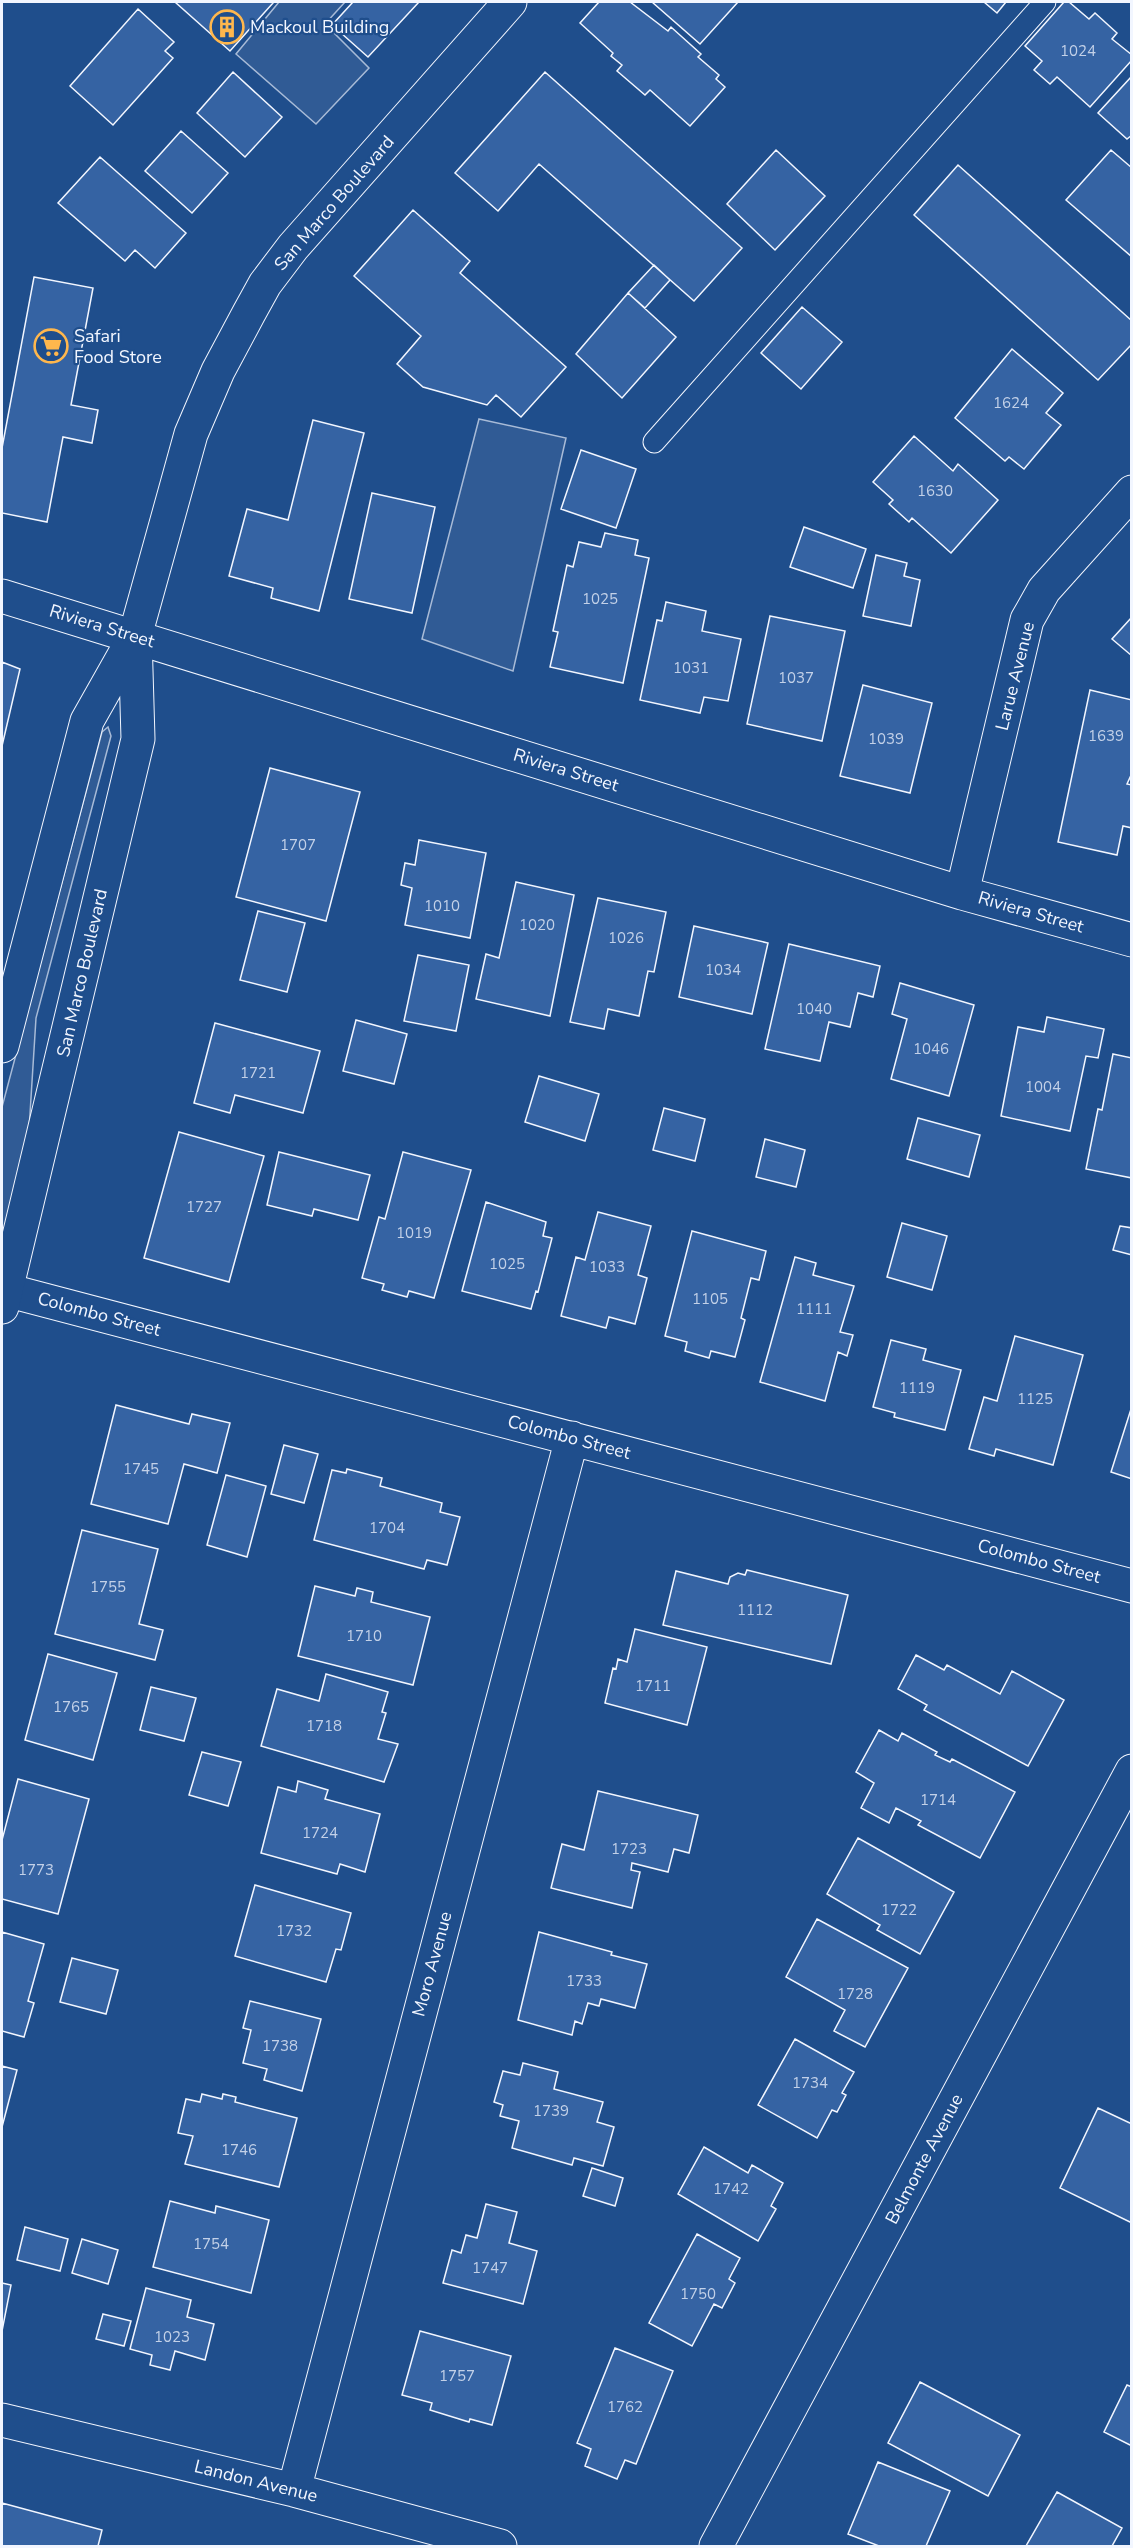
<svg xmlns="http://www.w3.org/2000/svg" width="1133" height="2548" viewBox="0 0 1133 2548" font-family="'Nunito Sans',sans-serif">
	<rect width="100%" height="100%" fill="#1f4e8c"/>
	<path fill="#305b95" stroke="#a8bbd7" stroke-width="1.5" d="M279 2H345L325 24 369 68 316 124 236 54Z
		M479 419 566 438 513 671 422 639Z
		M108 727 111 736 36 1018 28 1146 2 1245V1107L102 732Z"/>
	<path fill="#3563a3" stroke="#f2f6ff" stroke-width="1.5" d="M175 2H271L273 3 230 51Z
		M353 2H419L368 57 332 25Z
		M599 2H630L668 31 671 27 701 54 698 57 719 75 716 79 725 87 690 126 650 90 645 95 617 71 622 65 611 56 613 53 580 23Z
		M652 2H738L700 44Z
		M984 2H1006L997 13Z
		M1064 2H1069L1089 19 1095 13 1117 33 1112 39 1132 55V60L1090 107 1057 77 1050 84 1034 70 1042 61 1025 46Z
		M138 9 174 42 165 51 173 58 113 125 70 86Z
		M233 72 282 117 245 157 197 113Z
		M545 72 742 248 694 301 539 164 498 211 455 173Z
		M1132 76V135L1127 139 1098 113Z
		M181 131 228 173 192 213 145 171Z
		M776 150 825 196 775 250 727 204Z
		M1111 150 1132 168V257L1066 200Z
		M100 157 186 233 155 268 135 250 125 261 58 203Z
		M958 165 1132 321V344L1098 380 914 215Z
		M413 210 470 261 460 273 566 367 521 417 496 395 487 405 423 387 397 364 421 336 354 276Z
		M654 265 670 280 645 308 628 293Z
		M34 277 93 288 71 405 98 410 92 443 63 437 47 522 2 513V448Z
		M628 293 676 337 622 398 576 354Z
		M802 307 842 342 801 389 761 353Z
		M1012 349 1063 393 1046 413 1061 425 1024 469 1009 457 1005 461 955 418Z
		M313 420 364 433 319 611 271 598 273 588 229 576 247 509 288 520Z
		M914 436 953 471 958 464 998 500 951 553 912 518 909 522 889 504 893 500 873 482Z
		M581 450 636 469 616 528 561 509Z
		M372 493 435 507 412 613 349 599Z
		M804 527 866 549 853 588 790 567Z
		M605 533 638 540 635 555 649 558 623 683 550 667 558 632 553 631 567 565 573 567 579 542 601 547Z
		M876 555 907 563 904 576 920 580 911 626 863 616Z
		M666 602 706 611 702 631 741 639 728 701 704 697 700 713 640 700 657 620 662 621Z
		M770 616 845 631 822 741 747 724Z
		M1132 617V656L1112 639Z
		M2 662 20 669 2 746Z
		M863 685 932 703 910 793 840 776Z
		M1090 690 1132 700V773L1127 784 1132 785V828L1123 826 1117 855 1058 842Z
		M270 768 360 792 326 921 236 897Z
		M419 840 486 853 470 938 405 925 412 888 401 885 405 863 415 865Z
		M516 882 574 895 550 1016 476 999 486 954 499 958Z
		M598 898 666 912 654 972 648 971 639 1016 608 1009 604 1029 570 1022Z
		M258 911 305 923 287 992 240 980Z
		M694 926 768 943 752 1014 679 997Z
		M789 944 880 966 873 997 858 993 850 1027 829 1022 820 1061 765 1049Z
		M418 955 469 965 456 1031 404 1021Z
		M900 983 974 1005 949 1096 891 1079 907 1019 892 1014Z
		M1047 1017 1104 1029 1098 1058 1086 1056 1070 1131 1001 1116 1018 1027 1044 1032Z
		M356 1020 407 1034 394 1084 343 1071Z
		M215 1023 320 1051 303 1113 235 1095 230 1113 194 1103Z
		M1113 1054 1132 1058V1178L1086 1169 1098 1109 1102 1110Z
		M539 1076 599 1094 585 1141 525 1122Z
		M664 1108 705 1119 695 1161 653 1150Z
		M918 1118 980 1135 969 1177 907 1159Z
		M179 1132 264 1156 229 1282 144 1258Z
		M765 1139 805 1150 796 1187 756 1177Z
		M279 1152 370 1175 358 1220 314 1209 312 1216 267 1205Z
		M403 1152 471 1170 434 1298 409 1291 407 1297 382 1290 384 1284 362 1278 379 1217 385 1219Z
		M486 1202 546 1222 543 1236 552 1238 538 1292 536 1291 531 1309 462 1291Z
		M598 1212 651 1226 638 1275 647 1278 635 1324 609 1317 606 1328 561 1316 576 1257 585 1260Z
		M902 1223 947 1236 932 1290 887 1277Z
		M1120 1226 1132 1228V1255L1113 1250Z
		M692 1231 766 1251 759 1280 751 1278 741 1318 745 1320 735 1357 711 1351 709 1358 685 1351 687 1342 665 1336Z
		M795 1257 816 1263 813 1275 854 1286 840 1332 853 1335 847 1356 838 1352 825 1401 760 1382Z
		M1015 1336 1083 1355 1053 1465 996 1449 994 1456 969 1449 984 1397 997 1401Z
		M891 1340 926 1349 923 1360 961 1370 945 1430 894 1417 895 1413 873 1407Z
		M116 1405 189 1424 192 1414 230 1423 217 1473 184 1464 168 1524 91 1504Z
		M1132 1406V1479L1111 1472Z
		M284 1445 318 1454 304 1503 271 1494Z
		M347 1469 382 1478 380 1486 442 1503 440 1512 460 1517 447 1565 427 1560 424 1569 314 1540 332 1470 346 1473Z
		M226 1475 266 1486 247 1557 207 1545Z
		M82 1530 158 1549 139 1624 163 1630 155 1660 55 1634Z
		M747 1570 848 1595 831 1664 663 1625 676 1571 728 1584 730 1577 738 1573 745 1575Z
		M315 1586 355 1596 357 1588 373 1592 371 1602 430 1617 413 1685 298 1656Z
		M635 1629 707 1647 687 1725 605 1703 613 1668 616 1669 618 1659 627 1662Z
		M48 1654 117 1673 93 1760 25 1740Z
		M916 1655 944 1670 947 1665 1000 1694 1012 1671 1064 1700 1028 1766 924 1710 927 1705 898 1689Z
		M326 1674 388 1692 382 1712 386 1713 378 1739 398 1744 384 1782 261 1746 277 1689 319 1701Z
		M151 1687 196 1698 184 1741 140 1730Z
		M879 1730 898 1741 902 1733 937 1752 935 1755 950 1762 952 1759 1015 1792 980 1858 918 1825 921 1821 896 1808 889 1823 861 1808 874 1783 856 1772Z
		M202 1752 241 1762 228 1806 189 1795Z
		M18 1779 89 1799 58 1914 2 1899V1840Z
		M298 1781 328 1790 325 1799 380 1814 365 1872 340 1864 337 1874 261 1853 278 1787 296 1792Z
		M598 1791 698 1815 689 1853 674 1849 668 1872 632 1863 631 1870 640 1872 632 1908 551 1888 562 1844 584 1850Z
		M858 1838 954 1892 920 1954 877 1930 880 1925 827 1894Z
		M255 1885 351 1913 341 1950 336 1949 326 1982 235 1956Z
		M817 1919 908 1968 865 2047 834 2031 845 2010 786 1977Z
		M2 1932 44 1944 28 2001 34 2003 24 2037 2 2031Z
		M539 1932 612 1952 611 1955 647 1964 635 2008 601 1999 599 2006 588 2003 582 2024 575 2021 572 2035 518 2020Z
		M72 1958 118 1970 106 2014 60 2002Z
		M250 2001 321 2019 302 2091 264 2080 267 2069 243 2063 251 2030 243 2028Z
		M795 2039 854 2072 842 2093 846 2095 837 2112 832 2110 817 2138 758 2105Z
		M523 2063 558 2072 554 2089 603 2102 597 2122 614 2127 603 2166 574 2158 572 2165 512 2148 519 2121 500 2116 503 2105 494 2102 503 2071 520 2075Z
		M2 2066 17 2070 2 2127Z
		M202 2094 222 2099 223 2094 236 2097 235 2102 297 2118 279 2187 185 2164 193 2136 178 2133 186 2099 200 2102Z
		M1098 2108 1132 2124V2223L1060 2188Z
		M704 2147 748 2173 752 2165 783 2183 771 2206 776 2209 758 2241 678 2194Z
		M592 2168 623 2178 615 2206 583 2196Z
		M170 2201 215 2213 216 2206 269 2220 251 2293 153 2267Z
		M486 2204 517 2212 509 2243 537 2251 523 2304 443 2283 452 2250 461 2253 466 2235 477 2238Z
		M25 2227 68 2239 60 2271 17 2260Z
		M697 2234 740 2258 729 2279 735 2283 722 2308 714 2304 692 2346 649 2323Z
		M82 2239 118 2250 108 2284 72 2273Z
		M2 2283 11 2285 2 2331Z
		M146 2288 191 2300 187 2317 214 2324 205 2360 175 2351 170 2370 150 2365 152 2355 130 2349Z
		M103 2314 131 2321 124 2346 96 2339Z
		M420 2331 511 2356 492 2425 470 2419 469 2422 430 2410 432 2403 402 2395Z
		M615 2348 673 2371 636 2464 625 2460 617 2479 585 2466 591 2449 577 2443Z
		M920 2382 1020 2435 988 2496 888 2443Z
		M1127 2385 1132 2387V2446L1104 2432Z
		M878 2462 950 2491 926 2546H879L848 2534Z
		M1057 2492 1122 2528 1112 2546H1026Z
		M2 2503 102 2530 98 2546H2Z"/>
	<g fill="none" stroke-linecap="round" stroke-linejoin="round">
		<defs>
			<path id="lane" d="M654 442 1045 2"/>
			<path id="street" d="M2 596 962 893 1132 940
				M962 893 1027 620 1044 590 1132 492
				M6 1290 1132 1586
				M2 2420 294 2490 500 2546
				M294 2490 572 1438
				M716 2546 1132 1771"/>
			<path id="secondary" d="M2 1046 87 721 135 636 191 434 218 371 249 313 265 284 293 247 510 2
				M2 1307 138 739 135 636"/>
		</defs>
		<use href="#lane" stroke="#f2f6ff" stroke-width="23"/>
		<use href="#street" stroke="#f2f6ff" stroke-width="35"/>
		<use href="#secondary" stroke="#f2f6ff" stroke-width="35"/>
		<use href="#lane" stroke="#1f4e8c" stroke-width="21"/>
		<use href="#street" stroke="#1f4e8c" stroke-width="33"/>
		<use href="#secondary" stroke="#1f4e8c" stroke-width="33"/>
	</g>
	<defs>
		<symbol id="building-ring" viewBox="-11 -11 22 22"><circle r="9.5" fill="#1f4e8c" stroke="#ffb74d" stroke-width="1.5"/><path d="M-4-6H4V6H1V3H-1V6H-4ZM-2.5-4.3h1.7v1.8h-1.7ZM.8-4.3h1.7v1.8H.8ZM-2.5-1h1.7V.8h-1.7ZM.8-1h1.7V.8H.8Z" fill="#ffb74d"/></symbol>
		<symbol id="supermarket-ring" viewBox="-11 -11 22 22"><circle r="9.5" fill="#1f4e8c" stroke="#ffb74d" stroke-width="1.5"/><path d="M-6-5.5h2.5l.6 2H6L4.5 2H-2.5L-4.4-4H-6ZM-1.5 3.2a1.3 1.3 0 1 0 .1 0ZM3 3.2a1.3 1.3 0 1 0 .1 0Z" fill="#ffb74d"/></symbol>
	</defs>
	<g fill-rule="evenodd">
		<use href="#building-ring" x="208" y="8" width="38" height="38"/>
		<use href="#supermarket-ring" x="32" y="327" width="38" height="38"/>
	</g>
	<g text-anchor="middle" stroke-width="4.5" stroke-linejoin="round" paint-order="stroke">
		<g font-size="15" fill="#c3d1e8">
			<text x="1078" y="56">1024</text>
			<text x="1011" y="408">1624</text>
			<text x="935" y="496">1630</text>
			<text x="600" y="604">1025</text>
			<text x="691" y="673">1031</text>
			<text x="796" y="683">1037</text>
			<text x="1106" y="741">1639</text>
			<text x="886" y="744">1039</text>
			<text x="298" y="850">1707</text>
			<text x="442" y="911">1010</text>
			<text x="537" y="930">1020</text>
			<text x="626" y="943">1026</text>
			<text x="723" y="975">1034</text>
			<text x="814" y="1014">1040</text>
			<text x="931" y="1054">1046</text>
			<text x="258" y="1078">1721</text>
			<text x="1043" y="1092">1004</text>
			<text x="204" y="1212">1727</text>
			<text x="414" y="1238">1019</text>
			<text x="507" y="1269">1025</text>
			<text x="607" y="1272">1033</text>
			<text x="710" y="1304">1105</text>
			<text x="814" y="1314">1111</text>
			<text x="917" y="1393">1119</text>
			<text x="1035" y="1404">1125</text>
			<text x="141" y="1474">1745</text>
			<text x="387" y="1533">1704</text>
			<text x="108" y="1592">1755</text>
			<text x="755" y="1615">1112</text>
			<text x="364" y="1641">1710</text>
			<text x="653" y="1691">1711</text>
			<text x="71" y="1712">1765</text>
			<text x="324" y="1731">1718</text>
			<text x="938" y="1805">1714</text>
			<text x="320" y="1838">1724</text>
			<text x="629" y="1854">1723</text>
			<text x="36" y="1875">1773</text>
			<text x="899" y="1915">1722</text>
			<text x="294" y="1936">1732</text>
			<text x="584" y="1986">1733</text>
			<text x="855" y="1999">1728</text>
			<text x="280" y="2051">1738</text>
			<text x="810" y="2088">1734</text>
			<text x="551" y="2116">1739</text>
			<text x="239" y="2155">1746</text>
			<text x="731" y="2194">1742</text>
			<text x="211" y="2249">1754</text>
			<text x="490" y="2273">1747</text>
			<text x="698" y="2299">1750</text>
			<text x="172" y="2342">1023</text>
			<text x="457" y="2381">1757</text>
			<text x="625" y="2412">1762</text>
		</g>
		<g font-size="18" fill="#f2f6ff" stroke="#1f4e8c" text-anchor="start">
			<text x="250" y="33">Mackoul Building</text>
			<text x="74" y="342">Safari<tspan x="74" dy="21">Food Store</tspan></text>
		</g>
		<g font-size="18" fill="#f2f6ff" stroke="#1f4e8c">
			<text transform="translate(334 203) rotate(-49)" y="6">San Marco Boulevard</text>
			<text transform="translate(102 626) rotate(17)" y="6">Riviera Street</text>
			<text transform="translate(1015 676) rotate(-76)" y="6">Larue Avenue</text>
			<text transform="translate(566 770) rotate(17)" y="6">Riviera Street</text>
			<text transform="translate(1031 912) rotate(16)" y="6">Riviera Street</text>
			<text transform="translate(82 973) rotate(-77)" y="6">San Marco Boulevard</text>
			<text transform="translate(99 1314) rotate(15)" y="6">Colombo Street</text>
			<text transform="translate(569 1437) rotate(15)" y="6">Colombo Street</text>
			<text transform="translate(1039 1561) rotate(15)" y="6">Colombo Street</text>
			<text transform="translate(432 1964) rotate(-75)" y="6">Moro Avenue</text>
			<text transform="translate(924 2159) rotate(-62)" y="6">Belmonte Avenue</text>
			<text transform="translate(256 2481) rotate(14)" y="6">Landon Avenue</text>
		</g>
	</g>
	<rect width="1133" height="2548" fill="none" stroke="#f2f6ff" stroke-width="6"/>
</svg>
